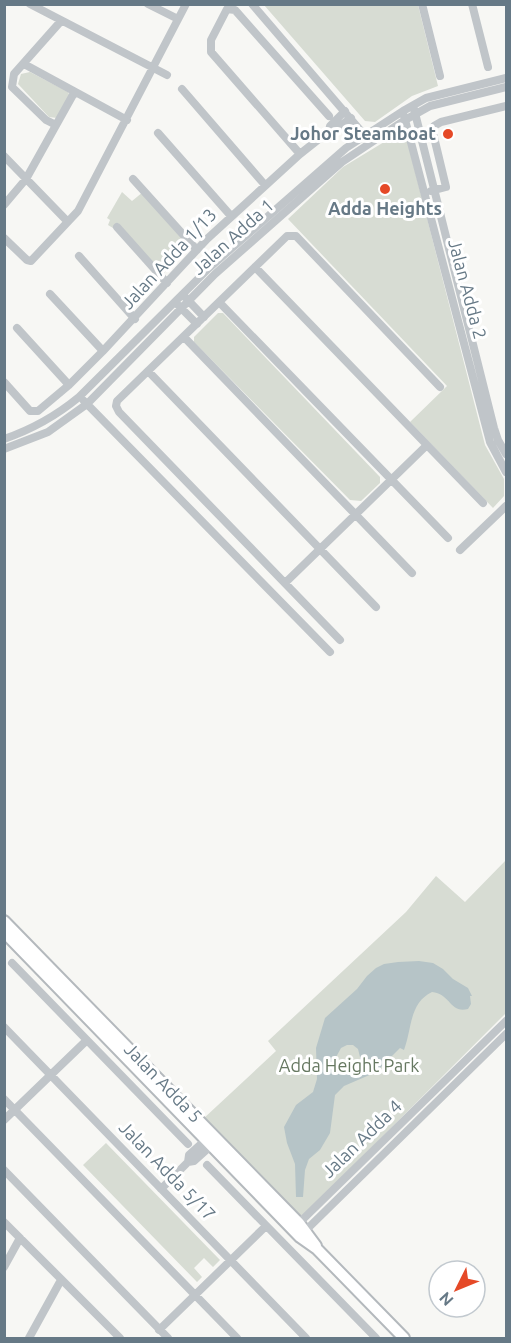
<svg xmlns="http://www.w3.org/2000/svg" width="511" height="1343" viewBox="0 0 511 1343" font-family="Ubuntu,sans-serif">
	<rect width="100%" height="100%" fill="#f7f7f4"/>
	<path fill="#d7dcd3" d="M264 5H418L438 86 412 96 375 122 365 121Z
		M30 72 68 92 70 96 57 118 49 117 18 84 21 74Z
		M401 131 405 134 407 140 485 445 504 479V496L493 508 410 422 447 386 288 219 343 167 389 139 394 132Z
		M122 192 132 201 143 192 191 246 164 273 161 272 118 223 113 228 108 225 110 220 107 218Z
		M218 313H223L380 477V483L361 501 350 500 194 342V337Z
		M506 860V1013L304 1215H295L203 1119 276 1051 268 1041 406 912 436 876 465 902Z
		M106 1143 220 1260 213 1267 204 1258 194 1268 202 1277 197 1282 83 1165Z"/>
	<path fill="#b6c4c7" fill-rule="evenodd" d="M419 961 433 963 443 969 453 979 468 988 472 996H470L471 1004 468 1009C450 1014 451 994 432 992 409 1003 412 1029 404 1050L400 1048 380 1068 381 1070 344 1086 335 1095 330 1133 320 1150 309 1159 305 1170 303 1197H296L295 1164 287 1143 284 1127 296 1105 313 1092 317 1079 316 1048 325 1018 357 989 367 976 376 968 384 964 398 962ZM347 1045H353L358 1049 361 1061C354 1069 346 1070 338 1065L335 1059 341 1048Z"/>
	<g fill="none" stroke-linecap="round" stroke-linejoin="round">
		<defs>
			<path id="major" d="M4 921 299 1223 316 1246
				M4 932 300 1237 317 1249 404 1338"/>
		</defs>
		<use href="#major" stroke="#b4b9bd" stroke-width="14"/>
		<path stroke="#c0c5c9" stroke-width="8" d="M30 4 167 75
			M148 4 178 19
			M252 4 367 138
			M422 4 440 76
			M472 4 488 67
			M24 64 127 120
			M182 89 265 185
			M414 109 494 428 498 440 506 454
			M404 116 490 442 506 472
			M56 125 46 120 12 87 14 74 61 21
			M329 131 330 126 345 111
			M158 133 231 216
			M300 154 211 52V40L227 9 235 10 329 116
			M4 156 67 221
			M133 179 197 250
			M431 191 446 187 433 133 434 126 441 122 506 106
			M4 205 26 179 74 93
			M117 227 167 283
			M4 238 27 260 31 261 78 211 186 4
			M79 256 135 319
			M255 267 483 503
			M50 294 103 351
			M185 297 204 317
			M219 302 448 538
			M178 305 197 324
			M17 328 69 385
			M184 337 412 573
			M148 371 376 607
			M4 382 30 411H38L69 385 103 351 207 239 300 154 329 131 338 128 351 118
			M84 401 330 652
			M4 439C33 429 56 416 79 397L209 268 346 148 403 111 426 98 506 78
			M4 449 48 432 87 404 215 274 342 162 405 120 430 106 506 87
			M460 550 506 506
			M285 583 427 445
			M340 640 119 412 116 406 117 401 287 236H296L440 387
			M12 963 188 1144
			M4 1027 306 1338
			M4 1099 237 1338
			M4 1120 87 1040
			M188 1162 189 1155 210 1136
			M207 1165 376 1338
			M4 1170 168 1338
			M161 1189 188 1162 194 1161 214 1143
			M4 1222 120 1338
			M296 1226 506 1021
			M301 1235 506 1034
			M4 1267 20 1238
			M159 1330 266 1226
			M29 1338 61 1280"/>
		<use href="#major" stroke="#fff" stroke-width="10"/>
	</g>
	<g fill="#e54927" stroke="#fff" stroke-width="2">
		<circle cx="448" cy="134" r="6"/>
		<circle cx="385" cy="189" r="6"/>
	</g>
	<g text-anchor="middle" stroke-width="6" stroke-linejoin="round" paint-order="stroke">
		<g font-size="18" font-weight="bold" fill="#667986" stroke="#fff" text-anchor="end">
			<text x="436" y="140">Johor Steamboat</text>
			<text x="385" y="215" text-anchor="middle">Adda Heights</text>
		</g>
		<g font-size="18" fill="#667986" stroke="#fff">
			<text transform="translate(233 237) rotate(-42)" y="6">Jalan Adda 1</text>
			<text transform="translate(169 259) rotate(-47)" y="6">Jalan Adda 1/13</text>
			<text transform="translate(467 289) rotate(75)" y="6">Jalan Adda 2</text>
			<text transform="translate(163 1083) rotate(46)" y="6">Jalan Adda 5</text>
			<text transform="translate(362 1139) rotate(-44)" y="6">Jalan Adda 4</text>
			<text transform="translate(167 1171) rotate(46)" y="6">Jalan Adda 5/17</text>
		</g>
		<g font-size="18" fill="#667861" stroke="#fff">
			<text x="349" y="1072">Adda Height Park</text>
		</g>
	</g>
	<rect width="511" height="1343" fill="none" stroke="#667986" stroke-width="12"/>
	<g transform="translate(457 1289) rotate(227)"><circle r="28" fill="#ffffff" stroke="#c2c9cf" stroke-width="1.5"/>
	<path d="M0-4.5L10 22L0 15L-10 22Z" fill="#e54927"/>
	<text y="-9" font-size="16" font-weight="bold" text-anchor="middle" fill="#667986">N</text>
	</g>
</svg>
